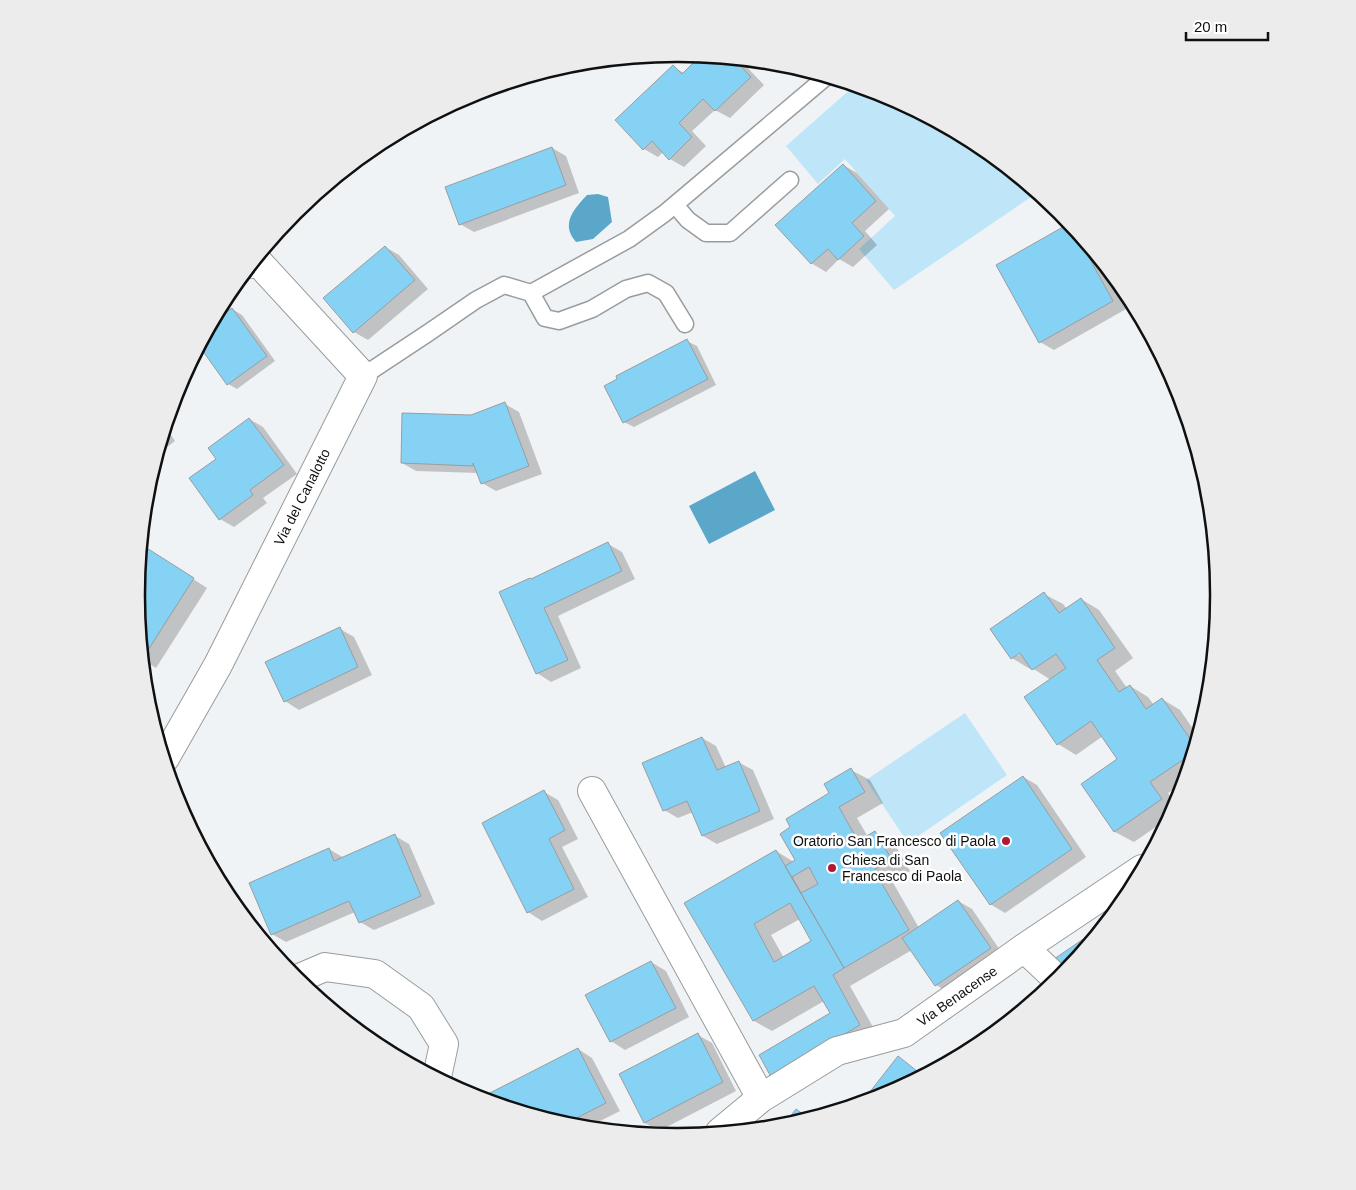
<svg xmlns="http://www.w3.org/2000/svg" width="1356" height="1190" viewBox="0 0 1356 1190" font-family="Arial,sans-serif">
	<rect width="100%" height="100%" fill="#f0f3f5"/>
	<path fill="#bfe6f8" d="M854 86 885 95 979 145 1037 193 894 290 859 249 895 216 845 159 818 184 786 146Z
		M965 713 1007 775 908 843 866 780Z"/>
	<path fill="#5ba7c9" d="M598 194 608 197 612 222 593 239 576 242C560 224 574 209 587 195Z
		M755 471 775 510 709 544 689 506Z"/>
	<path fill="#0003" fill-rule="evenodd" d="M702 56 740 60 764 85 730 118 715 110 692 131 706 146 684 167 670 159 663 152 658 157 644 149 673 67 684 73Z
		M552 148 566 156 579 193 474 232 460 224Z
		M843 165 857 173 889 209 865 231 877 245 853 267 839 259 826 272 811 263Z
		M1070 225 1096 256 1126 309 1054 350 1040 342Z
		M385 247 399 255 428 289 368 340 354 332 325 299Z
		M232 309 242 315 275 361 237 389 228 384 201 346 212 324Z
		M687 341 697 346 716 385 634 427 624 422Z
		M505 404 519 412 542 474 496 491 482 483 478 473 416 471 402 463 471 416Z
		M249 419 263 427 297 474 263 498 267 503 234 527 220 519Z
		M166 428 175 441 158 454Z
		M608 544 622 552 635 579 558 616 581 668 551 682 537 673 532 580Z
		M142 546 207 588 156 668 143 660 137 595Z
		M1044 594 1063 604 1067 609 1081 599 1099 610 1133 658 1115 671 1127 688 1130 686 1148 697 1154 705 1162 699 1180 710 1198 736 1184 782 1168 793 1176 805 1170 817 1134 842 1115 832 1083 785 1119 760 1103 736 1076 755 1058 744 1051 680 1032 668 1030 669 1012 658ZM1026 650 1017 656V653Z
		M340 629 354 637 372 675 299 710 285 701Z
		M702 738 716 746 726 768 738 762 753 770 774 819 717 844 703 836 693 812 678 818 664 810Z
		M851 770 870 780 883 803 857 818 868 837 875 832 894 843 910 871 892 881 919 928 958 901 972 909 1004 956 950 993 936 985 912 950 850 986 878 1036 791 1086 832 1014 824 1001 772 1031 754 1021 686 903 776 851 794 862 831 794ZM800 919 813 942 784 958 771 935Z
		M1023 777 1037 785 1086 857 1005 913 990 904Z
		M544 792 558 800 578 839 562 847 588 897 542 921 528 912Z
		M395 836 409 844 435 904 374 930 360 922 355 912 286 942 272 934 329 849 344 858Z
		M651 962 666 971 689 1017 625 1050 611 1041Z
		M698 1035 712 1043 736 1091 659 1131 645 1123Z
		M578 1049 592 1058 620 1111 588 1127 572 1126 485 1099Z
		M898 1058 923 1075 885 1095 864 1102Z"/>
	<path fill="#85d2f5" stroke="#9a9d9f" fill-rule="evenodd" d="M700 56 734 59 751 77 715 111 703 99 679 123 692 137 669 160 652 141 643 150 615 120 673 65 682 74Z
		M552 147 566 185 459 225 445 187Z
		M843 164 876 201 852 223 864 236 838 260 828 249 811 264 775 225Z
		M1070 223 1113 301 1039 343 996 265Z
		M385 246 415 280 353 333 323 298Z
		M232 308 267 356 227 385 200 347 213 321Z
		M687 339 708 379 623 423 604 386 617 379 616 376Z
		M505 402 529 466 481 484 473 463V466L401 463 402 413 471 415Z
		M249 418 284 465 250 490 253 495 219 520 189 478 216 459 208 448Z
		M608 542 622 571 544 608 568 660 536 674 499 592 530 578 531 579Z
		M142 545 194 578 143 658 137 595Z
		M1044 592 1059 613 1081 598 1115 648 1097 660 1119 692 1130 685 1146 709 1162 698 1195 746 1193 753 1150 782 1162 799 1114 832 1081 784 1117 759 1091 721 1057 745 1024 697 1066 668 1056 654 1032 670 1020 653 1011 659 990 629Z
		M340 627 358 667 284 702 265 662Z
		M702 737 717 770 739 761 760 811 702 836 687 801 663 811 642 763Z
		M851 768 865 792 839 807 858 841 875 831 892 860 874 870 909 930 844 968 785 866 795 860 780 834 790 827 786 819 829 793 824 784Z
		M1023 776 1072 849 990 905 940 833Z
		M544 790 565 830 549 839 574 889 527 913 482 823Z
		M395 834 421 896 359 923 349 901 271 935 249 883 329 848 334 861Z
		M776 850 844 968 833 975 860 1025 771 1077 759 1055 830 1013 814 986 753 1021 684 903ZM790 903 811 941 774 962 754 924Z
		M809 867 818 884 801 893 792 877Z
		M958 900 991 948 935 986 902 938Z
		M1104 925 1067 971 1054 959Z
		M651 961 676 1008 610 1042 585 995Z
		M698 1033 723 1082 644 1123 619 1074Z
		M578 1048 606 1103 565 1124 483 1099 482 1097Z
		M898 1056 922 1075 885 1095 862 1102Z
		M796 1109 808 1118 783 1126Z"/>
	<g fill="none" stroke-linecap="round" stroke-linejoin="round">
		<defs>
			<path id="lane" d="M675 205 688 220 706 233H730L790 180
				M531 293 545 318 559 321 592 309 626 289 648 283 666 293 685 324
				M363 376 428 333 476 300 504 285 531 293 629 239 665 213 826 77"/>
			<path id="street" d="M165 758 218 665 363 376 260 264H253
				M592 791 761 1098
				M1024 948 1058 980
				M297 979 325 967 375 974 421 1007 444 1044 437 1077
				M720 1132 761 1098 837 1051 904 1033 1024 948 1142 869"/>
		</defs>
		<use href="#lane" stroke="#989c9d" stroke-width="19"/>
		<use href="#street" stroke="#989c9d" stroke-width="30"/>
		<use href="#lane" stroke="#fff" stroke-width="16"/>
		<use href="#street" stroke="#fff" stroke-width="28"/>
	</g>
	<g fill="#ae1935" stroke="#fff" stroke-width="2">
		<circle cx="1006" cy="841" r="5"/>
		<circle cx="832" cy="868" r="5"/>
	</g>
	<g text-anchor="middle" stroke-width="5" stroke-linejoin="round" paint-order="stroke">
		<g font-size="14" fill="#0f1011" stroke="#fff">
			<text transform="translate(302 497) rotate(-63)" y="5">Via del Canalotto</text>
			<text transform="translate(957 996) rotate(-35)" y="5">Via Benacense</text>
		</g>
		<g font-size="14" fill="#0f1011" stroke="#fff" text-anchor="end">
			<text x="996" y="846">Oratorio San Francesco di Paola</text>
			<text x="842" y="865" text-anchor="start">Chiesa di San<tspan x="842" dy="16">Francesco di Paola</tspan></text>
		</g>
	</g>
	<path d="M0 0H1356V1190H0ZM677 62H678A532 532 0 0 1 1210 594V596A532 532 0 0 1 678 1128H677A532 532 0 0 1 145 596V594A532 532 0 0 1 677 62Z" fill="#ececec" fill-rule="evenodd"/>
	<path fill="none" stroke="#0f1011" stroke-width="2.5" d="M677 62H678A532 532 0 0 1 1210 594V596A532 532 0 0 1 678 1128H677A532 532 0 0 1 145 596V594A532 532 0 0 1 677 62Z"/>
	<path d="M1186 32v8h82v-8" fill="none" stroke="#0f1011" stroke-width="2.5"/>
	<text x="1194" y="32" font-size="15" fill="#0f1011" stroke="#ffffff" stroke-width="4" paint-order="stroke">20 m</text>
</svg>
